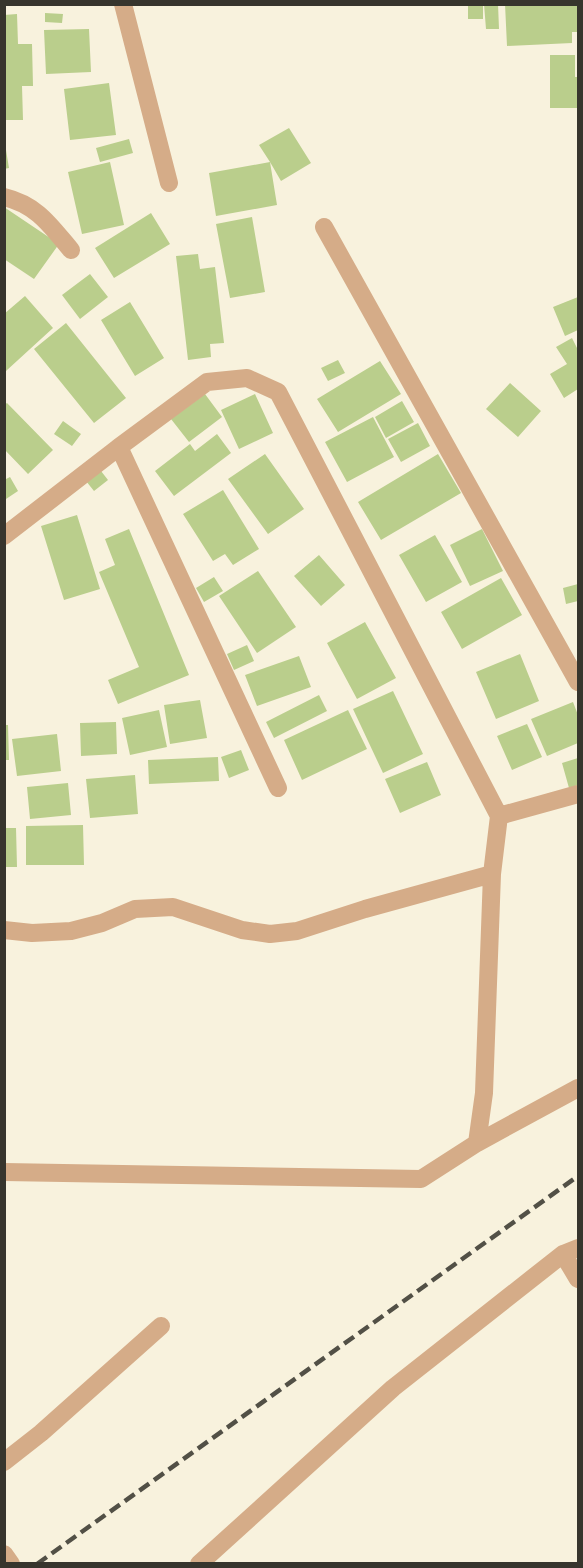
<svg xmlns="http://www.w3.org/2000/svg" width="583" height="1568" viewBox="0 0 583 1568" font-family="Poppins,sans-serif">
	<rect width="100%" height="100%" fill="#f8f2dd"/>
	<path fill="#bace8c" d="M468 4H483V19H468Z
		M484 4H498L499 29H486Z
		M505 4H578V32H572V43L507 46Z
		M45 13 63 14 62 23 45 22Z
		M17 14 18 44H32L33 86H22L23 120H4V15Z
		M89 29 91 72 46 74 44 30Z
		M550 55H575V77H578V108H550Z
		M109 83 116 135 70 140 64 89Z
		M289 128 311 163 281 181 270 162 277 205 216 216 209 173 270 162 259 145Z
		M129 139 133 153 100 162 96 148Z
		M6 150 9 168 4 169V151Z
		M110 162 124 225 82 234 68 172Z
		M4 207 59 244 34 279 4 259Z
		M151 213 170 244 114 278 95 248Z
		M252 217 265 292 230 298 216 224Z
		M198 254 200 269 215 267 224 343 210 344 211 357 188 360 176 256Z
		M90 274 108 297 80 319 62 295Z
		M25 296 53 328 6 371 4 314Z
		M578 297V330L565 336 553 307Z
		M130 302 164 358 135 376 101 320Z
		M66 323 126 398 94 423 34 349Z
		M572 338 578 350V389L564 398 550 374 567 364 556 347Z
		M338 360 345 373 328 381 321 368Z
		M380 361 401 394 338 432 317 399Z
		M510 383 541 411 518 437 486 409Z
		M205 394 222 417 189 442 171 419Z
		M255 394 273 433 239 449 221 410Z
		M402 401 414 422 386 438 375 417Z
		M7 403 53 450 28 474 4 449V405Z
		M373 417 394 457 347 482 325 442Z
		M63 421 81 434 72 446 54 434Z
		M418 423 430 446 401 462 388 439Z
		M217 434 231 453 174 496 155 471 190 444 195 451Z
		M265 454 304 509 268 534 228 479Z
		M438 454 461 493 381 540 358 502Z
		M101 471 108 480 94 491 86 481Z
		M10 477 18 491 6 499 4 480Z
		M223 490 259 549 233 565 225 554 213 561 183 514Z
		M77 515 100 589 64 600 41 526Z
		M129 529 189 675 118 704 108 680 139 667 99 572 115 565 105 539Z
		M482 529 503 571 470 586 450 545Z
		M435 535 462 582 426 602 399 555Z
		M319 555 345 585 321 606 294 576Z
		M258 571 296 627 257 653 219 596Z
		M214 577 223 591 204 602 196 588Z
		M501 578 522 615 462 649 441 612Z
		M578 584V601L566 604 563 588Z
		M365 622 396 678 357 699 327 643Z
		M247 645 254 661 234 670 227 654Z
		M520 654 539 701 496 719 476 672Z
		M299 656 311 687 257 706 245 675Z
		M393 691 423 754 383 773 353 709Z
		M319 695 327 711 274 738 266 722Z
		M200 700 207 738 170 744 164 705Z
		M573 702 578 715V743L547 756 531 719Z
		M159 710 167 747 130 755 122 718Z
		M348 710 367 749 302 780 284 740Z
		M116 722 117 754 81 756 80 723Z
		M527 724 542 757 512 770 497 736Z
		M4 725H8L9 760H4Z
		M57 734 61 771 17 776 12 739Z
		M241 750 249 770 229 778 221 757Z
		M218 757 219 781 149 784 148 760Z
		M578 758V785L569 788 562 763Z
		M427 762 441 795 400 813 385 779Z
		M135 775 138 814 90 818 86 779Z
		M68 783 71 815 30 819 27 787Z
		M83 825 84 865H26V826Z
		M4 828H16L17 867H4Z"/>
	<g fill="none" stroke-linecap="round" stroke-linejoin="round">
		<path stroke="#d5ac88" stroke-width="18" d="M123 4 169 183
			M4 197C37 205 50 225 71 250
			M324 227 578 682
			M119 447 278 788
			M4 536 119 447 207 382 247 378 278 392 499 816 492 874 484 1093 477 1143
			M499 816 578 794
			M4 930 32 933 71 931 102 923 135 909 173 907 242 930 270 934 297 931 365 909 492 874
			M4 1172 421 1179 477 1143 578 1088
			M563 1254 578 1279
			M4 1462 41 1433 161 1326
			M4 1554 11 1564
			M199 1564 393 1388 563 1254 578 1248"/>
		<path stroke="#525046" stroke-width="4.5" stroke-dasharray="12 6" stroke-linecap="butt" d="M37 1564 578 1176"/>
	</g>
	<rect width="583" height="1568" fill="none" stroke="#37352d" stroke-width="12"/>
</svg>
